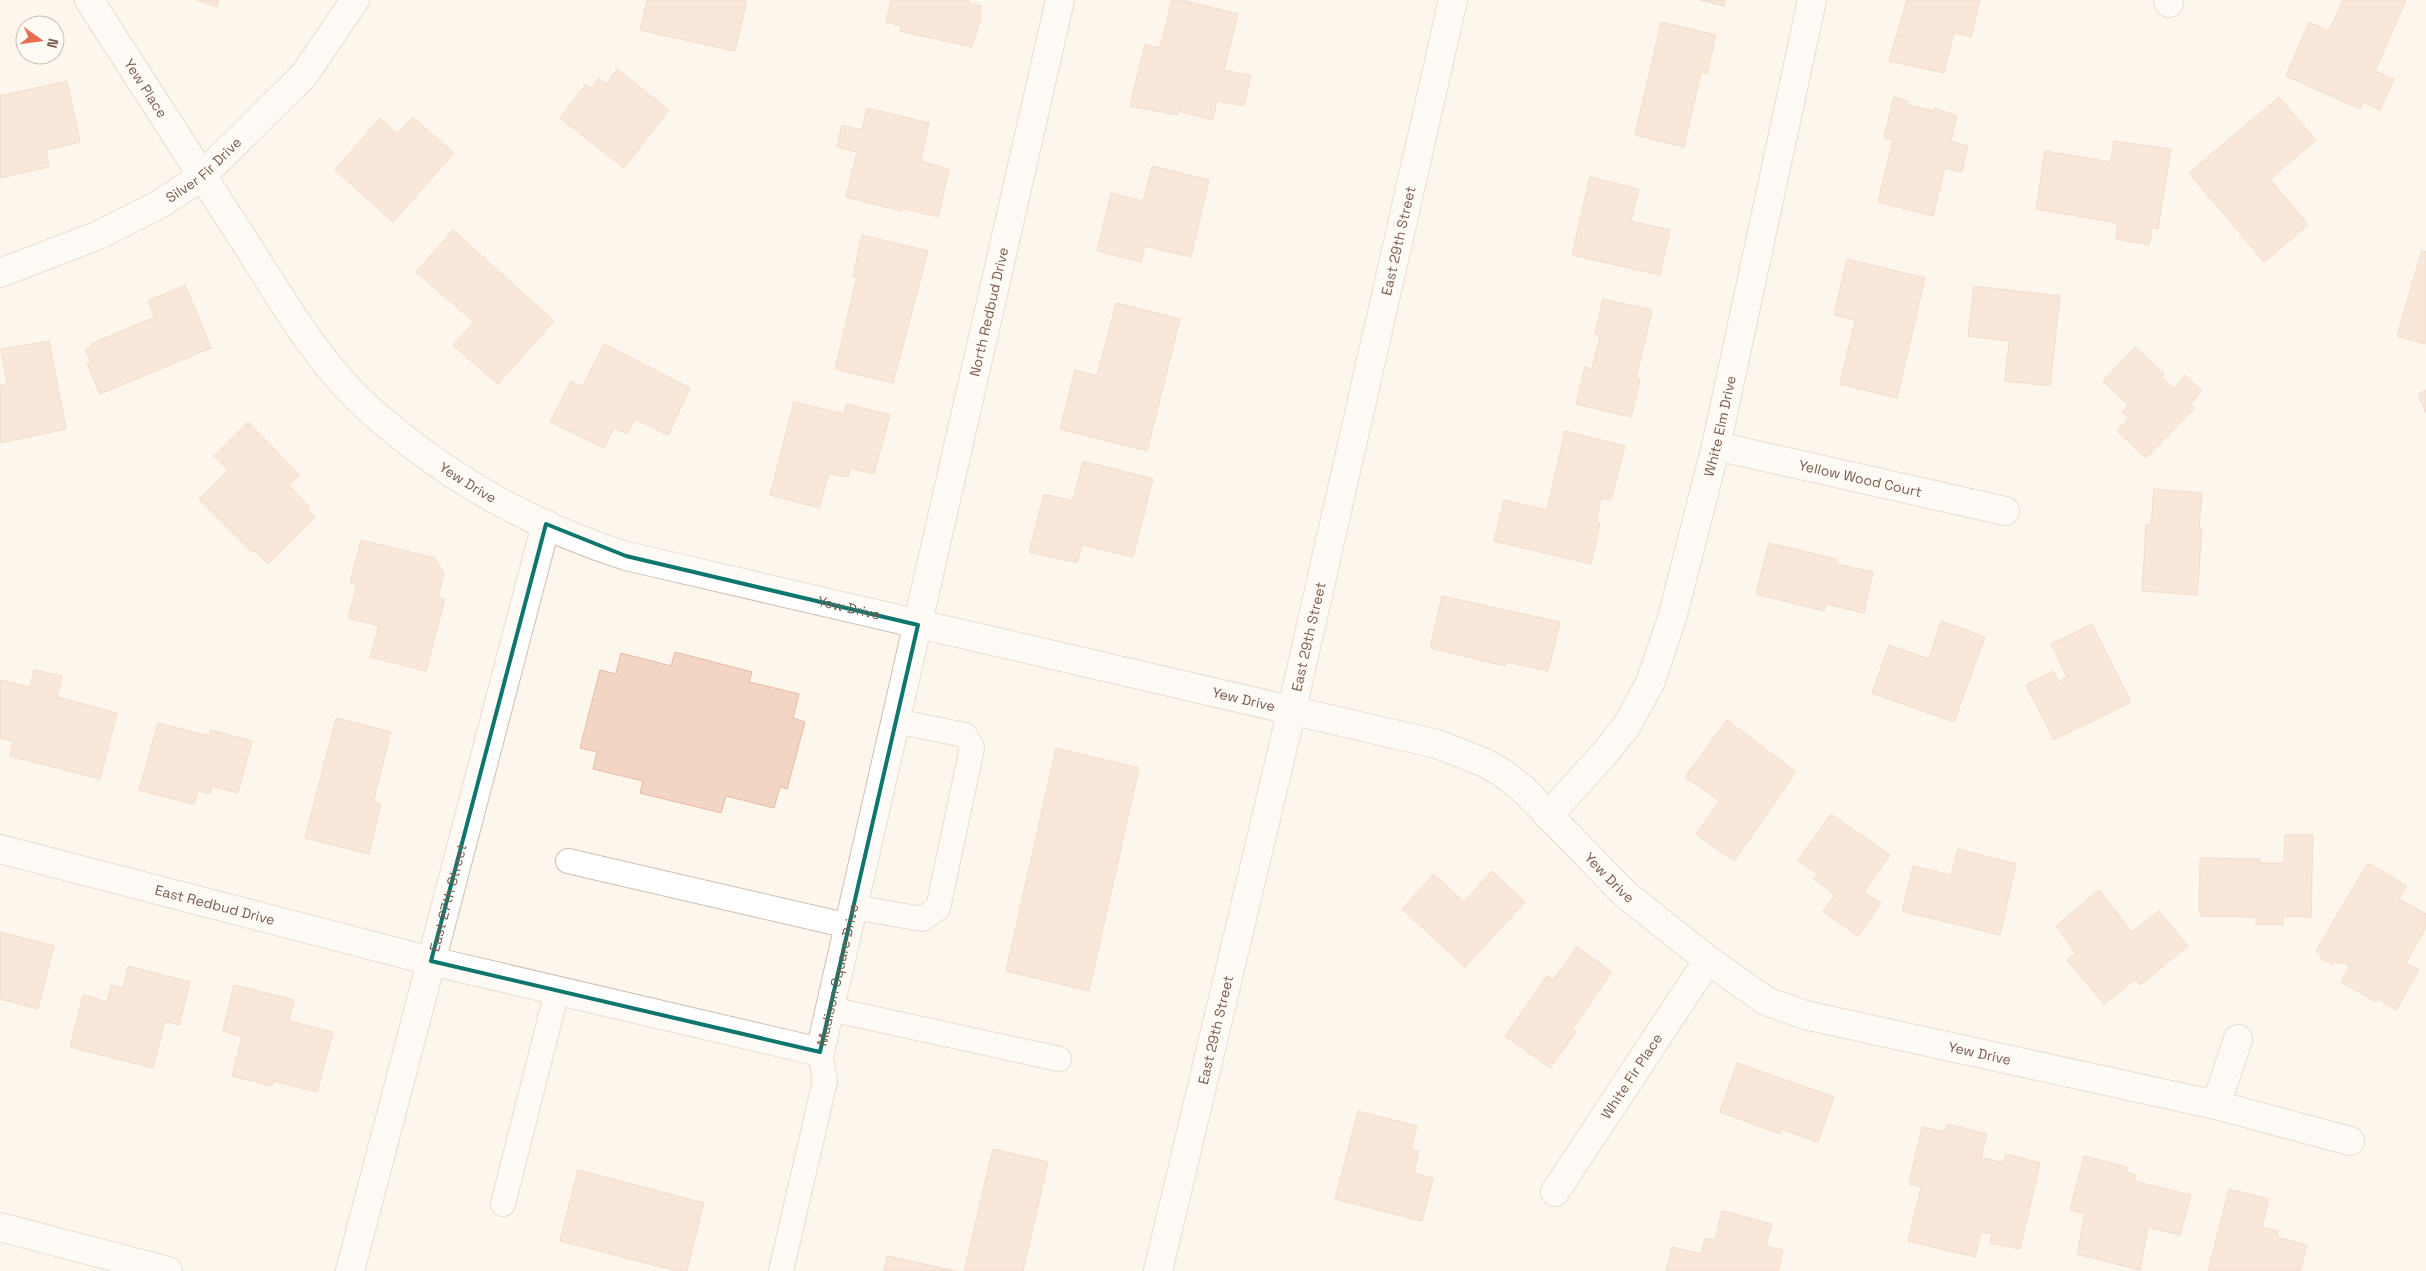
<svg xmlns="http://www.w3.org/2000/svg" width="2426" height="1271" viewBox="0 0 2426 1271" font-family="'Space Grotesk',sans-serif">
	<rect width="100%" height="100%" fill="#fdf6ec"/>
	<path fill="#f3d5c3" stroke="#e6bba3" d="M197 0H219L217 7Z
		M647 0H747L735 51 640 30Z
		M891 0H969L968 3 981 6 979 18H981L972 47 900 31 901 26 886 22Z
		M1172 0H1181L1238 14 1224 70 1251 76 1244 106 1217 101 1213 120 1178 111 1177 115 1130 106 1145 44 1160 48Z
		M1700 0H1725L1724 6Z
		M1907 0H1980L1971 37 1954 33 1944 73 1889 61Z
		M2343 0H2406L2375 71 2394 79 2380 110 2363 102 2360 109 2286 76 2309 22 2329 31Z
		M1661 22 1716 35 1707 74 1701 72 1684 147 1635 135Z
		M617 69 669 110 624 168 560 118 586 84 591 88 599 78 606 84Z
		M67 81 80 142 46 150 49 167 0 178V96Z
		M1894 97 1908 101 1907 105 1934 111 1935 108 1957 116 1951 141 1968 146 1962 172 1945 168 1933 216 1878 202 1893 140 1884 138Z
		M2279 97 2316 140 2270 179 2308 225 2264 262 2189 173Z
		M867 108 929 123 921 161 949 169 938 217 902 208 901 211 846 197 857 152 837 147 842 125 862 130Z
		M413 117 454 153 393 222 335 170 380 118 397 134Z
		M2114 141 2171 149 2158 229 2152 228 2149 245 2116 239 2118 223 2036 209 2045 151 2111 162Z
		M1152 166 1209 180 1191 257 1145 246 1141 262 1097 251 1111 193 1143 201Z
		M1590 177 1639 189 1631 221 1670 230 1660 275 1572 255Z
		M453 230 554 321 498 384 453 345 474 322 416 272Z
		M862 235 928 251 893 383 835 369 857 277 853 276Z
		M2422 250 2426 252V344L2397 336Z
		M1847 259 1925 278 1897 398 1840 384 1855 320 1834 315Z
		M185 285 211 348 100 394 87 364 91 362 85 349 93 346 91 344 155 317 148 301Z
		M1974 286 2060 296 2050 386 2005 381 2009 341 1968 336Z
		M1603 299 1652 310 1636 379 1640 380 1631 417 1576 404 1585 367 1592 369 1600 335 1595 334Z
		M1116 303 1180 319 1147 451 1060 429 1075 370 1097 376Z
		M49 341 66 429 0 443V385L7 384 1 349Z
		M604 344 690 388 668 435 635 419 627 434 614 428 604 448 550 422 571 381 582 387Z
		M2135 347 2164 374 2161 377 2174 389 2185 375 2202 391 2191 403 2195 408 2146 458 2117 431 2129 418 2122 412 2128 405 2103 381Z
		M2426 390V413L2418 394Z
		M794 402 844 414 846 404 890 415 874 474 850 468 848 477 829 473 819 508 770 495Z
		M248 422 300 475 289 485 310 508 308 511 315 517 268 564 255 551 253 553 199 499 228 470 214 456Z
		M1565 431 1625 446 1611 500 1601 498 1596 523 1600 524 1591 564 1494 541 1504 500 1547 510Z
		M1083 461 1153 479 1133 557 1082 545 1077 563 1029 552 1044 494 1073 501Z
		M2154 489 2202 493 2199 528 2202 529 2197 595 2142 591 2146 525H2151Z
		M361 540 435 558 444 573 438 597 445 599 426 671 370 657 379 626 348 618 357 585 350 583Z
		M1769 543 1836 559V564L1873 572 1864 613 1826 604 1824 611 1756 594Z
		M1442 596 1560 622 1548 671 1506 662 1505 666 1430 648Z
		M1941 621 1985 637 1954 722 1872 693 1889 645 1929 659Z
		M2092 624 2131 702 2054 740 2026 685 2053 671 2059 681 2067 677 2051 644Z
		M675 652 752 672 749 682 799 694 793 718 805 722 787 789 780 787 774 808 726 796 721 813 640 793 643 781 593 769 597 752 580 748 600 670 616 674 621 653 671 666Z
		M34 670 62 676 57 697 117 713 100 779 10 756 14 741 0 738V680L30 687Z
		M336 718 391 732 373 802 381 804 369 854 305 838Z
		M1727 720 1796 772 1734 861 1696 834 1720 801 1685 777Z
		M158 723 209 736 211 730 252 741 238 793 212 786 210 794 198 791 194 804 139 790Z
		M1056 748 1139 768 1089 991 1006 971Z
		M1831 814 1890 855 1864 892 1881 903 1858 936 1823 911 1835 895 1814 879 1818 874 1798 860Z
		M2285 835H2313L2311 917 2283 916V925L2256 924V917L2201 916V912H2199L2200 858 2260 859V863H2284Z
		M1958 849 2016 864 2000 935 1902 911 1913 866 1951 875Z
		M2368 863 2407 886 2399 899 2426 914V927L2406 963 2419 970 2396 1010 2378 999 2376 1002 2341 982 2350 966 2342 962 2340 964 2335 961 2333 965 2320 958 2322 954 2316 951Z
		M1492 871 1525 902 1465 967 1402 909 1434 874 1464 902Z
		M2099 890 2132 932 2159 911 2188 946 2140 985 2136 979 2104 1004 2067 960 2076 953 2056 926Z
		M0 932 54 946 38 1009 0 999Z
		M1577 947 1612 972 1572 1030 1576 1032 1550 1068 1505 1036 1547 976 1553 980Z
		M128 966 190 982 179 1025 165 1021 153 1068 70 1047 83 995 107 1002 111 985 123 988Z
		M234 985 294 1000 289 1021 333 1032 317 1092 273 1081 272 1086 232 1076 242 1036 223 1031Z
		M1737 1063 1834 1097 1818 1142 1781 1129 1780 1134 1720 1112Z
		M1358 1111 1417 1126 1411 1149 1419 1151 1414 1173 1433 1178 1422 1221 1335 1199Z
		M1947 1124 1987 1134 1981 1157 2003 1163 2006 1154 2040 1163 2020 1249 1990 1243 1992 1234 1981 1232 1975 1257 1908 1241 1921 1187 1909 1184 1922 1127 1945 1132Z
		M993 1149 1048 1162 1023 1271H964Z
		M2084 1156 2127 1167 2126 1172 2136 1175 2134 1181 2191 1195 2180 1235 2148 1227 2140 1270 2077 1254 2085 1214 2070 1210Z
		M578 1170 704 1203 687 1271H677L560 1241Z
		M2229 1189 2269 1199 2262 1227 2278 1231 2277 1237 2307 1245 2300 1271H2208Z
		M1722 1211 1772 1224 1766 1246 1783 1250 1778 1271H1666L1672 1247 1701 1254 1705 1238 1715 1240Z
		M887 1256 956 1271H884Z"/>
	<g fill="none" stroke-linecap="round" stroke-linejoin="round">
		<defs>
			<path id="lane" d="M568 861 849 926
				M854 907 922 919 938 908 972 748 965 735 896 721
				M830 1009 1059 1059
				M503 1204 557 991
				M781 1271 825 1081 820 1052"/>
			<g id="street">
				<path id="s1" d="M89 0C141 81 193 161 245 242 283 301 318 364 371 411 446 477 532 526 626 556L1437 744 1483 762 1503 773 1524 790 1625 894 1708 960 1766 1001 1805 1015 2216 1105 2350 1141"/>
				<path d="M2168 0 2169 3"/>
				<path id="s2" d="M0 273 99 235 160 204 202 176 304 75 355 0"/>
				<path id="s3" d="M1716 446 2005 511"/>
				<path id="s4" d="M1548 816 1604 754 1626 727 1650 683 1672 618 1716 446 1812 0"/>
				<path id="s5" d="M0 849 431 961 820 1052 1060 0"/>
				<path d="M2216 1105 2238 1039"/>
				<path id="s6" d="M1555 1192 1708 960"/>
				<path id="s7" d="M350 1271 546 524"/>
			</g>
			<g id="secondary">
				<path d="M0 1227 168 1271"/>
				<path id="s8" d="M1158 1271 1292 709 1453 0"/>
			</g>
		</defs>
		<use href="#lane" stroke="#d1beb0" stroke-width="26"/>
		<use href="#street" stroke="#d1beb0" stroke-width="30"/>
		<use href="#secondary" stroke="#d6c0b0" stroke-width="30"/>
		<use href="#lane" stroke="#fff" stroke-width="24"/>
		<use href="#street" stroke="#fff" stroke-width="28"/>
		<use href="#secondary" stroke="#fff" stroke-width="28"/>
	</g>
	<path d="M0 0H2426V1271H0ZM546 524 626 556 918 625 820 1052 431 961Z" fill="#fdf6ec" fill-opacity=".55" fill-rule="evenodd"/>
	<path fill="none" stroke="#0f766e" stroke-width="4" stroke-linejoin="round" d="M546 524 626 556 918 625 820 1052 431 961Z"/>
	<g text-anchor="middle" stroke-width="5" stroke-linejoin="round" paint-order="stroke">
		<g font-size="14" fill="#7a5c4d" stroke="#fffaf3">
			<text dy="5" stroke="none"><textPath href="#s1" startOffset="105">Yew Place</textPath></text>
			<text dy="5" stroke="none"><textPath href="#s2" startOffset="230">Silver Fir Drive</textPath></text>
			<text dy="5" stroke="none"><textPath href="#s8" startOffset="1058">East 29th Street</textPath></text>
			<text dy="5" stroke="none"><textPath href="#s5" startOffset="1604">North Redbud Drive</textPath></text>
			<text dy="5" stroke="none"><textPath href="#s4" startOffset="435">White Elm Drive</textPath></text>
			<text dy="5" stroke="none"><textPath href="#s3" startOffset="148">Yellow Wood Court</textPath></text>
			<text dy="5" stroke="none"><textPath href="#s1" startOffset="620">Yew Drive</textPath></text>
			<text dy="5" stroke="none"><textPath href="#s1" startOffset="1024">Yew Drive</textPath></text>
			<text dy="5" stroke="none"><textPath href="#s8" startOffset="652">East 29th Street</textPath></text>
			<text dy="5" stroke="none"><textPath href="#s1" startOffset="1429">Yew Drive</textPath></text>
			<text dy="5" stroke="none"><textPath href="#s1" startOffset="1849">Yew Drive</textPath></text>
			<text dy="5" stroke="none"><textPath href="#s7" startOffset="386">East 27th Street</textPath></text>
			<text dy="5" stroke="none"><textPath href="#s5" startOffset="222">East Redbud Drive</textPath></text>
			<text dy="5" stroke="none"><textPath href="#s5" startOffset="924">Madison Square Drive</textPath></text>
			<text dy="5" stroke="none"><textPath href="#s8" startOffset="248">East 29th Street</textPath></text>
			<text dy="5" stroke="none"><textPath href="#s1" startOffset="2269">Yew Drive</textPath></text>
			<text dy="5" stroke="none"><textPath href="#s6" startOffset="139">White Fir Place</textPath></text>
		</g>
	</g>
	<g transform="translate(40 40) rotate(104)"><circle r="24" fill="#fffaf3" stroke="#cabbb1"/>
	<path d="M0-4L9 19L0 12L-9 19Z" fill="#e76f51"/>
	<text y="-8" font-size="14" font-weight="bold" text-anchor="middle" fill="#7a5c4d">N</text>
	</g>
</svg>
